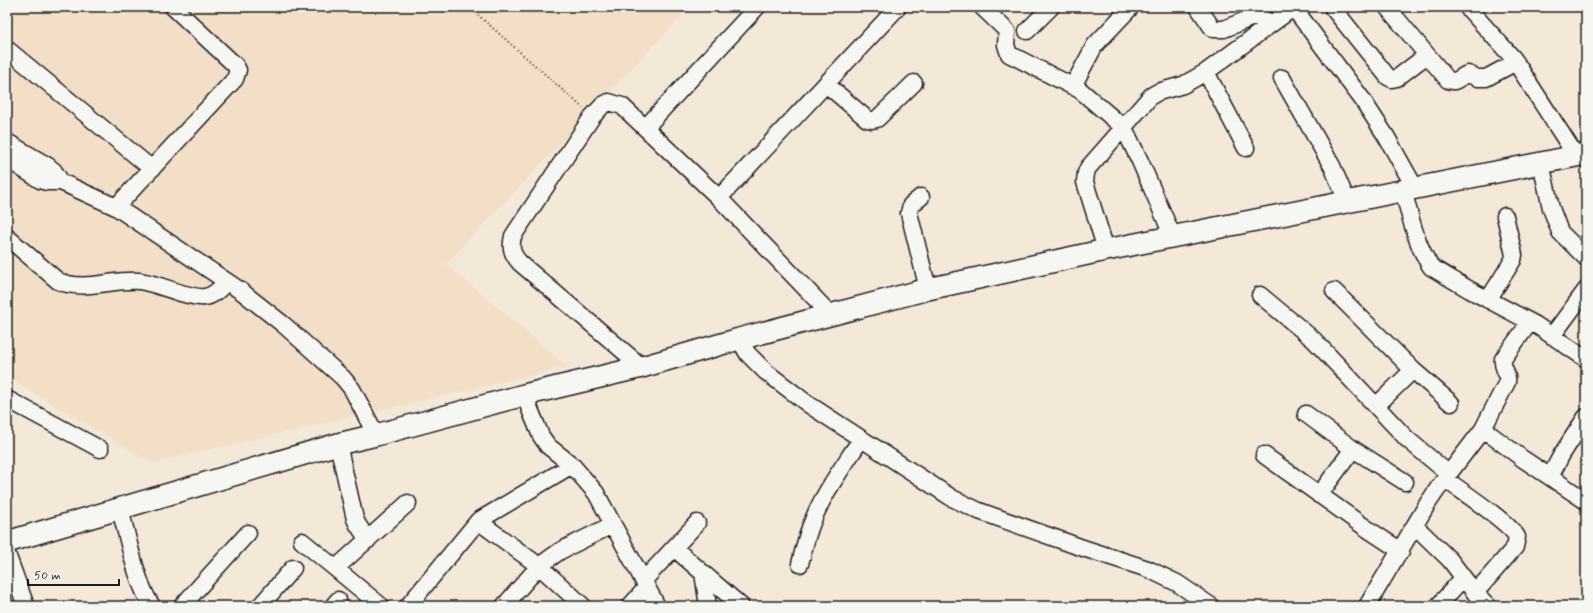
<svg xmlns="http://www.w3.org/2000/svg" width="1593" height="613" viewBox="0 0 1593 613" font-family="Mynerve,sans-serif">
	<rect width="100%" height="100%" fill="#f4e8d9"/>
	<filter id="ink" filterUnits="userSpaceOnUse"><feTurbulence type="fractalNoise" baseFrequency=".025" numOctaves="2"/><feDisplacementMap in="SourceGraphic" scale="8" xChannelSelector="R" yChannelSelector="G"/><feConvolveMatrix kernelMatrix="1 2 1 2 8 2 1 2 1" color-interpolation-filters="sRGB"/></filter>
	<g filter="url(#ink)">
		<path fill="#f3dec8" d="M7 7H690L446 264 568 367 152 463 7 377Z"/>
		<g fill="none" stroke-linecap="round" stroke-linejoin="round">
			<defs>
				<path id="minor" d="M982 7 1007 31 1006 45 1009 54 1080 90 1124 128 1140 161 1173 237
					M1198 7 1213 29H1224L1253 17H1258L1272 23
					M1293 7 1362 99 1386 136 1415 188
					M1332 7 1388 77 1392 79 1397 78 1427 55
					M1387 7 1448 80C1457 84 1460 76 1468 74L1478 78H1486L1516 62
					M1467 7 1513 58 1576 156
					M1027 31 1051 7
					M7 49 152 169
					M1206 72 1246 148
					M1282 78 1332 166 1347 201
					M826 84 867 119 872 120 877 119 914 83
					M1073 86 1095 45 1131 7
					M645 128 757 7
					M7 142 48 166 54 171 61 182
					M7 159 40 180 47 182H61L116 207 241 291 284 325 343 378 352 389 376 435
					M1541 163 1551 208 1560 232 1586 258
					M1403 190C1410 215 1416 245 1431 267L1470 290 1536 325 1586 359
					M921 197 911 205 909 213 928 289
					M719 198 898 7
					M116 207 235 79 238 70 235 65 173 7
					M7 237 58 281C85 292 111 279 139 281 158 283 189 299 205 297 214 296 220 288 227 282
					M1106 250 1085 182 1086 173 1088 168 1151 96 1158 92 1183 85 1206 72 1293 8
					M1334 291 1413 370 1451 403
					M1260 295 1314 340 1407 439 1449 474
					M1488 300 1513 260 1514 255 1505 216
					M1552 336 1586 290
					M739 339 748 354 766 372 808 404 952 498 979 511 1080 547 1148 569 1177 583 1211 606
					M642 367 520 263C512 254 510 248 513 236L592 117 603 105 609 102 622 106 719 198 831 315
					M524 395 541 436 548 446 572 465 596 493 657 606
					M7 399 100 449
					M1377 405 1413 370
					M1306 414 1353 449 1405 482
					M1483 429 1523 459 1586 501
					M338 444 355 519 358 525 368 540
					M1264 455 1366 528 1401 551
					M1550 477 1562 454 1586 417
					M1445 479C1460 490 1510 523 1517 537L1515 547 1475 593
					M1319 495 1353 449
					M120 509C128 537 136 583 152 606
					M478 521 539 566 583 606
					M1415 526 1450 560 1475 593 1488 606
					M302 541 381 606
					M674 548 741 606
					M7 554 26 606
					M800 564C803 552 806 539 810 528 821 496 843 467 861 439
					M336 568 408 503
					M703 573 708 606
					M643 581 697 523
					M182 606 248 533
					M260 606 293 568
					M333 606 338 600
					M408 606 478 521 572 465
					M504 606 539 566 560 551 612 525
					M630 606 647 587
					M1367 606 1428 503 1441 484 1483 429 1507 382C1509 373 1501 367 1503 359L1530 322
					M1438 606 1463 578"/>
				<path id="major" d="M7 542 338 444 376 435 524 395 642 367 739 339 928 289 1106 250 1586 154"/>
			</defs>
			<use href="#minor" stroke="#1c1c1c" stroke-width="19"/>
			<use href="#major" stroke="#1c1c1c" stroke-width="24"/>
			<path stroke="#1c1c1c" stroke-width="2" stroke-dasharray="1 3" stroke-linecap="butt" d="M469 7 583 108"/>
			<use href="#minor" stroke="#f6f6f2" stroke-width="16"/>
			<use href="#major" stroke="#f6f6f2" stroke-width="21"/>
		</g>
	</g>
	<rect width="1593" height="613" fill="none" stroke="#f6f6f2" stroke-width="24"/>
	<rect x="12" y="12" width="1569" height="589" fill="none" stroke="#1c1c1c" stroke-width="1.5" filter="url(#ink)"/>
	<path d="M28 579v6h91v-6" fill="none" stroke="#1c1c1c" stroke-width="2"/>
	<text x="34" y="579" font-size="12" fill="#1c1c1c" stroke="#f6f6f2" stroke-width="3" paint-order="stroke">50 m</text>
</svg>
